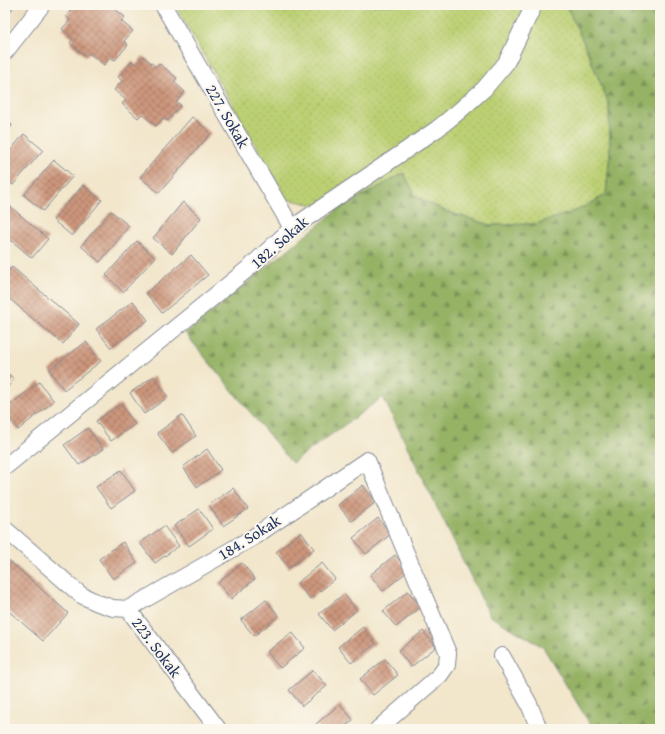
<svg xmlns="http://www.w3.org/2000/svg" width="665" height="734" viewBox="0 0 665 734" font-family="'Gentium Book Plus',serif">
	<defs>
		<pattern id="grass-dots" width="8" height="8" patternUnits="userSpaceOnUse"><rect width="8" height="8" fill="#bcd073"/><path d="M2 2h.1M6 6h.1" fill="none" stroke="#a1b366" stroke-width="1.8" stroke-linecap="round"/></pattern>
		<pattern id="forest-firs" width="22" height="20" patternUnits="userSpaceOnUse"><rect width="22" height="20" fill="#95b265"/><path d="M5 1l3.5 6h-7zM16 11l3.5 6h-7z" fill="#799156"/></pattern>
		<pattern id="building-cross-hatch" width="8" height="8" patternUnits="userSpaceOnUse"><rect width="8" height="8" fill="#cd967c"/><path d="M0 0l8 8M0 8l8-8" fill="none" stroke="#a67b69"/></pattern>
	</defs>
	<rect width="100%" height="100%" fill="#fbf7ec"/>
	<filter id="ink" filterUnits="userSpaceOnUse"><feTurbulence type="fractalNoise" baseFrequency=".025" numOctaves="2"/><feDisplacementMap in="SourceGraphic" scale="8" xChannelSelector="R" yChannelSelector="G"/><feConvolveMatrix kernelMatrix="1 2 1 2 8 2 1 2 1" color-interpolation-filters="sRGB"/></filter>
	<filter id="wash" filterUnits="userSpaceOnUse"><feTurbulence type="fractalNoise" baseFrequency=".012" numOctaves="4" result="noise"/><feDisplacementMap in="SourceGraphic" scale="16" xChannelSelector="R" yChannelSelector="G"/><feGaussianBlur stdDeviation="0.9" result="paint"/><feColorMatrix in="noise" values="0 0 0 0 0 0 0 0 0 0 0 0 0 0 0 0 0 1.4 0 .05"/><feComposite in="paint" operator="in"/></filter>
	<g filter="url(#wash)">
		<rect width="100%" height="100%" fill="#f2e6cb"/>
		<path fill="#e8d9ba" d="M5 5H47L5 62Z"/>
		<path fill="url(#grass-dots)" stroke="#6c8068" d="M175 5H566L584 43 609 104 610 153 606 195 578 210 536 224 490 225 445 211 416 197 404 173 337 210 287 199Z"/>
		<path fill="url(#forest-firs)" stroke="#587062" d="M566 5H660V729H593L543 647 490 616 383 397 292 463 185 333 337 210 404 173 416 197 445 211 490 225 536 224 578 210 606 195 610 153 609 104 584 43Z"/>
		<g id="blocks">
			<path fill="url(#building-cross-hatch)" d="M5 5H15L5 18Z
				M75 5H102L104 6 105 5H110L125 17 121 21 133 31 124 41 128 45 115 60 110 57 104 65 89 53 86 57 70 43 73 39 62 29 70 20 66 16Z
				M143 56 156 67 160 64 177 78 174 82 185 92 176 102 181 105 167 121 163 118 156 126 142 114 138 118 122 104 126 100 114 90 122 81 118 77 132 61 136 65Z
				M192 117 211 133 159 193 140 177Z
				M5 119 12 125 5 135Z
				M24 134 43 150 13 185 5 179V157Z
				M54 160 73 176 43 211 24 195Z
				M83 185 102 200 72 236 53 220Z
				M5 202 48 239 32 258 5 235Z
				M183 202 201 218 172 254 153 238Z
				M111 211 129 226 100 262 81 246Z
				M137 241 155 258 123 292 106 275Z
				M191 255 208 275 162 313 146 293Z
				M12 267 79 324 63 344 5 295V275Z
				M133 301 148 320 111 348 96 329Z
				M86 342 101 361 64 390 49 370Z
				M5 371 14 379 5 391Z
				M154 376 168 397 144 414 130 393Z
				M39 382 54 401 18 430 5 413V409Z
				M120 404 135 424 111 441 96 421Z
				M182 415 196 436 172 453 157 433Z
				M88 428 103 449 79 465 64 445Z
				M207 449 221 470 197 487 183 467Z
				M121 470 135 491 111 508 96 487Z
				M363 485 376 502 351 521 338 505Z
				M233 488 248 509 223 526 209 505Z
				M199 509 213 529 189 546 174 526Z
				M378 518 391 534 366 554 353 538Z
				M164 526 179 546 155 563 140 543Z
				M301 532 314 549 289 568 276 552Z
				M123 542 137 563 113 579 99 559Z
				M395 555 408 571 383 591 370 575Z
				M5 557 68 613 43 641 5 608Z
				M242 563 255 579 231 599 218 583Z
				M322 563 335 579 310 599 297 583Z
				M408 591 421 607 396 627 383 611Z
				M344 594 357 610 332 630 319 614Z
				M266 600 279 616 254 636 241 620Z
				M363 627 376 643 351 663 338 647Z
				M423 631 436 647 411 667 398 651Z
				M292 632 305 648 280 668 267 652Z
				M385 659 398 675 373 695 360 679Z
				M313 670 327 686 302 706 289 690Z
				M340 704 353 720 342 729H320L316 724Z"/>
		</g>
	</g>
	<g filter="url(#ink)">
		<use href="#blocks" fill-opacity="0" stroke="#868a94" stroke-width="1"/>
		<g fill="none" stroke-linecap="round" stroke-linejoin="round">
			<defs>
				<path id="street" d="M163 5 292 228
					M5 52 42 5
					M5 467 250 267 292 228 437 129 458 112 484 89 506 63 534 5
					M5 529 81 595 98 603 113 608 128 609 218 729
					M128 609 252 538 367 460 448 653 447 665 440 675 378 729
					M502 656 529 704 539 729"/>
			</defs>
			<use href="#street" stroke="#868a94" stroke-width="18"/>
			<use href="#street" stroke="#fff" stroke-width="16"/>
		</g>
	</g>
	<g text-anchor="middle" stroke-width="4" stroke-linejoin="round" paint-order="stroke">
		<g font-size="16" fill="#1b2f5e" stroke="#fbf7ec">
			<text transform="translate(228 116) rotate(60)" y="6">227. Sokak</text>
			<text transform="translate(279 242) rotate(-41)" y="6">182. Sokak</text>
			<text transform="translate(249 537) rotate(-32)" y="6">184. Sokak</text>
			<text transform="translate(157 647) rotate(53)" y="6">223. Sokak</text>
		</g>
	</g>
	<rect width="665" height="734" fill="none" stroke="#fbf7ec" stroke-width="20"/>
</svg>
